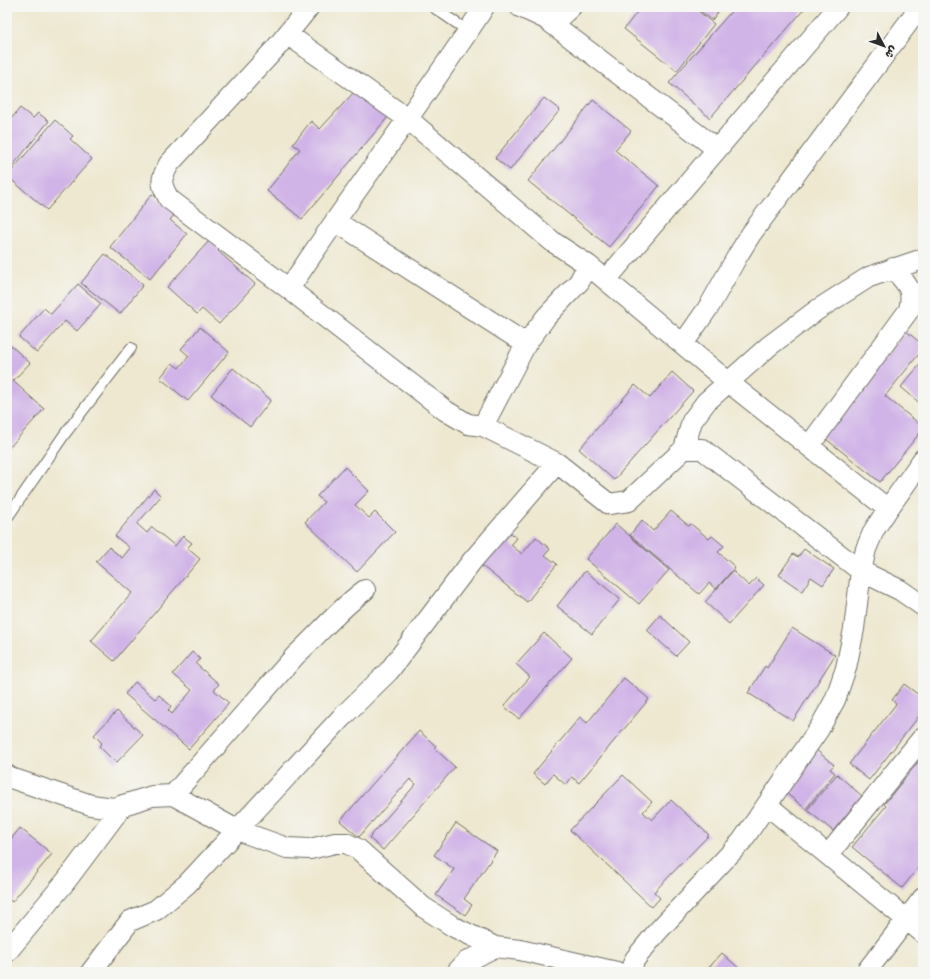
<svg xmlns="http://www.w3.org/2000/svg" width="930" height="979" viewBox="0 0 930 979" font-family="'Comic Neue','Playpen Sans Arabic',sans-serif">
	<rect width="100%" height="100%" fill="#f6f6f2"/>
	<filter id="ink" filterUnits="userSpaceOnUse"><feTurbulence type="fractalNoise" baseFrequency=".025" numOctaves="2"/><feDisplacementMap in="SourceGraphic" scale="8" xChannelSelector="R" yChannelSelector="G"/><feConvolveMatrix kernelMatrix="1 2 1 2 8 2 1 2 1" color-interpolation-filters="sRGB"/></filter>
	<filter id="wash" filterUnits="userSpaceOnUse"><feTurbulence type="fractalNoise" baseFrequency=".012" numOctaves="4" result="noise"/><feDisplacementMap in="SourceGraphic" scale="16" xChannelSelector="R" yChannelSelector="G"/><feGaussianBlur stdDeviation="0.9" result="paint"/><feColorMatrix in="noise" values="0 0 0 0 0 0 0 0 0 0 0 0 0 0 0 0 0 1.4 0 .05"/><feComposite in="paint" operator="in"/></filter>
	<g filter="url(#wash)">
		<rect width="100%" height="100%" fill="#eee8d0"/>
		<g id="blocks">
			<path fill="#d0b3e7" d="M641 7H693L714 24 677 71 624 29Z
				M695 7H722L712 20Z
				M735 7H806L710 118 669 83Z
				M355 91 388 117 302 219 267 191 300 149 293 144 311 121 320 129Z
				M544 98 560 110 510 170 495 158Z
				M593 100 631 131 615 150 659 186 609 247 528 181Z
				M20 108 33 118 38 113 49 121 7 173V124Z
				M55 120 73 136 70 139 92 159 47 210 7 176Z
				M152 194 176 213 170 220 187 234 150 279 110 247Z
				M209 241 219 249 218 251 255 284 219 324 202 309 197 314 167 287Z
				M105 254 143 285 120 314 81 283Z
				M78 284 101 304 77 331 65 321 37 353 19 337 44 308 51 314Z
				M200 327 229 352 188 401 160 378 172 363 179 368 189 356 181 349Z
				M906 331 923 345V349L885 396 923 427V429L880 482 821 435Z
				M7 342 30 363 13 381 44 409 7 450V386L9 384 7 382Z
				M923 361V406L901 387Z
				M233 368 271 400 250 427 211 395Z
				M672 372 693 391 614 480 579 449 635 385 650 398Z
				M345 467 369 491 355 505 369 518 375 512 395 532 357 572 305 522 324 502 317 496Z
				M154 489 161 496 137 524 147 533 152 527 175 546 183 536 192 543 187 548 200 559 114 661 91 641 132 593 96 562 109 547 122 558 130 548 115 536Z
				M671 511 689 526 691 524 709 539 712 536 724 546 718 552 735 567 716 589 709 583 699 594 630 535 642 520 653 531Z
				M616 524 669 570 639 604 586 559Z
				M504 528 517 538 511 545 522 554 536 537 550 549 545 555 557 564 527 602 477 562Z
				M804 549 834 569 823 585 811 577 802 591 779 575 793 554 798 557Z
				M585 571 620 599 592 634 557 606Z
				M733 571 749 586 756 578 764 585 729 624 705 602Z
				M660 615 689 642 676 656 647 630Z
				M792 628 835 655 793 721 748 693 765 666 767 668Z
				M544 633 572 658 519 719 504 706 530 677 516 664Z
				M192 652 200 659 196 664 219 684 214 690 229 703 189 749 125 694 135 682 155 699 159 695 171 706 168 710 172 714 192 690 173 674Z
				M624 678 649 699 579 783 572 777 566 785 553 774 545 784 533 774 580 717 587 723Z
				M904 684 923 698V711L869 780 849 764 896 704 892 700Z
				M117 711 143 735 116 763 99 746 102 743 94 735Z
				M419 731 436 746 434 748 455 767 383 850 369 838 416 784 410 779 359 837 340 821Z
				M814 748 834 765 830 769 835 773 806 809 781 789Z
				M923 756V862L902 888 852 847 886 806 884 804Z
				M837 774 862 796 833 831 807 810Z
				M623 775 652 802 643 812 652 820 671 800 709 835 654 892 660 898 652 907 570 830Z
				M456 823 497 851 464 899 472 905 465 915 436 895 454 869 434 855Z
				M20 828 52 854 12 902 7 898V844Z
				M722 953 743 972H705Z"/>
		</g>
	</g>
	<g filter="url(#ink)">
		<use href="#blocks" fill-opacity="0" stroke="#6f6d65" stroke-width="1"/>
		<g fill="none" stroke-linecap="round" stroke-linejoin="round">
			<defs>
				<path id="lane" d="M433 7 468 31
					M7 518 64 435 131 348"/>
				<path id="street" d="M309 7 276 48 169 164C160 180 160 183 169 199L289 289 446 411 468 424 483 426 557 463 609 504 629 501 684 449H702L861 571 900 590 923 606
					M520 7 546 19 559 18 571 7
					M546 19 717 149
					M287 34 408 119 553 242 588 265 728 382 888 509
					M335 221 526 344
					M606 280 838 7
					M289 289C352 193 422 103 484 7
					M683 344 710 305 738 255 751 234 920 7
					M483 426 526 344 546 317 579 282 588 265
					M809 446 909 310C914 288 907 285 893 268
					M684 449 692 421 706 402 769 346 817 310 869 277 923 259
					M7 775 11 778 91 805 114 808 152 796 173 795 237 830 287 848 310 849 335 843H346L358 849 423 907 454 927 495 947
					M173 795 295 656C319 634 339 609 365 590
					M767 805 923 933
					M828 855 923 737
					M7 952 66 881 123 805
					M91 972 130 921 156 910 187 884 342 717 389 671 472 561 557 463
					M457 972 466 962 495 947 520 950 617 972
					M630 972 635 959 657 932 742 841 819 729 835 700 846 668 854 629 861 571 866 549 874 530 888 509 923 459
					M866 972 923 898"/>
			</defs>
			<use href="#lane" stroke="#6f6d65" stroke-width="12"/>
			<use href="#street" stroke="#6f6d65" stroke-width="22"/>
			<use href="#lane" stroke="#fff" stroke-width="10"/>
			<use href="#street" stroke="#fff" stroke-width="20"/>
		</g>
	</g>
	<rect width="930" height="979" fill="none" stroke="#f6f6f2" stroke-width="24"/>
	<g transform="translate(884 46) rotate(131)" stroke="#f6f6f2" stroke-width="3" paint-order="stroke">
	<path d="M0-3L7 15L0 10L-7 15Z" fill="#2b2b2b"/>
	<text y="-6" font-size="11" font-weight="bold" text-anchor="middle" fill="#2b2b2b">ش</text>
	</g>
</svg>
